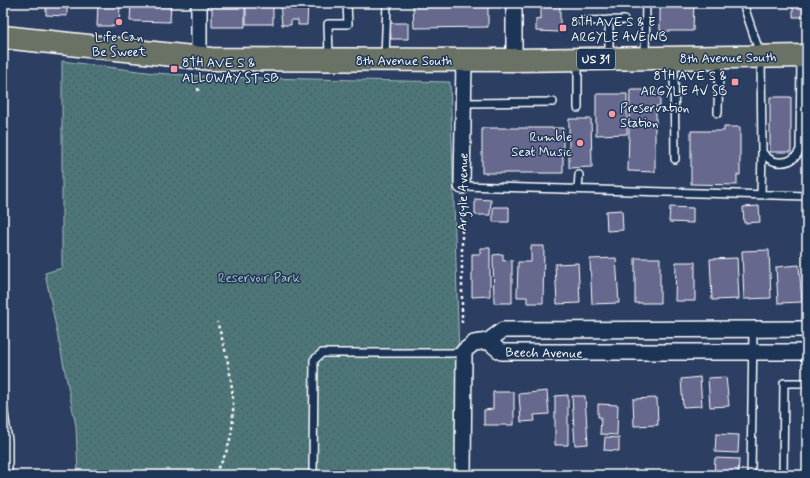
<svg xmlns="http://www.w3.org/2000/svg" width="810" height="478" viewBox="0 0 810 478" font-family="Mynerve,sans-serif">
	<defs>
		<pattern id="park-dots" width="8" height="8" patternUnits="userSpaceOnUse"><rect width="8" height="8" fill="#4e7679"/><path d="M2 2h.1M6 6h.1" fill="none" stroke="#4d5d5e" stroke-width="1.8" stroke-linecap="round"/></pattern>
	</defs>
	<rect width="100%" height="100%" fill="#2c3f62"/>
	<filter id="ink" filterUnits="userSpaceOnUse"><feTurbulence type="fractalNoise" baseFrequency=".025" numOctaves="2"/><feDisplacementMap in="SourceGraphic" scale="8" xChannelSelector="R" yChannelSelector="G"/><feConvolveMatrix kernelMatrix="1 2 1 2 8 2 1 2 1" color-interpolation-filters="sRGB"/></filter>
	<g filter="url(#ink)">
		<path fill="url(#park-dots)" stroke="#a6babc" d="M62 61 154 73 217 77 450 82 463 475H78L76 426 45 273 62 268Z"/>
		<path fill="#66688d" stroke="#fff" d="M46 3H67V16L46 15Z
			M98 3H120L119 26H97Z
			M131 3H171L170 22 130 21Z
			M212 3H245V27H212Z
			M246 3H273V24H246Z
			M280 3H308L307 25H298V20H291V25H282Z
			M413 3H488V27L414 28Z
			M541 3H560V32L536 31V19L541 20Z
			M660 3H694L693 31H660Z
			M793 3H807V17H793Z
			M390 23H408V39H391Z
			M630 90H660V106H656V125H655V172L628 171Z
			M596 94H627V134L596 135Z
			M770 97H791V152H770Z
			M569 119H591L592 167 569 168Z
			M724 127H740V175H737V185L691 184V131H724Z
			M482 128H563V173H482Z
			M475 199 491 200 490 215H475Z
			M759 206 760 222 744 223 743 207Z
			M493 207H509V222H493Z
			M670 207 693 208V223L669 222Z
			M622 210 623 230 607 231 606 211Z
			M531 246H544L543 303H527V297H517L518 262H531Z
			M480 248H490V296L472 297V254H480Z
			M769 250 771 298 744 299 742 251Z
			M503 254V261L512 260V303H494L493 255Z
			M616 258 619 303 592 304 590 259Z
			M635 258H660V303H635Z
			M737 258 739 299 712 300 710 259Z
			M676 262H695V301H675Z
			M578 263 580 303 557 304 555 264Z
			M799 265 802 302 778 303 776 267Z
			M700 377 702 406 683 407 681 379Z
			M726 377 729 406 710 407 708 378Z
			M547 391 549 414 534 415 535 421 521 422 519 394Z
			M493 392H514V425H484V410L493 409Z
			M568 395V445H555V396Z
			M572 396H585L588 444 575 445Z
			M657 398 658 425 634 426 633 399Z
			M598 404 618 405 617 435 600 434 601 417H598Z
			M716 434 739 435 738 453 715 452Z
			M605 437 619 438V451L604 450Z
			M715 458 739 459 738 475H714Z"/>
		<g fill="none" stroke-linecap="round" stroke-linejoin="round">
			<defs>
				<path id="lane" d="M743 3 761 57 762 152C772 166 792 166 800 150L801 58
					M609 20V57
					M581 21 624 20
					M329 56 328 24H348L347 3
					M645 56 646 3
					M385 58 387 3
					M674 60 675 159
					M464 103 553 102
					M578 108V62
					M718 113 719 59
					M462 186 807 196
					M578 189 579 175
					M761 194 762 152
					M3 406 8 441V475
					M313 475 314 360 322 353H453L464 351
					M751 475 753 330
					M783 475 784 383H807"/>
				<path id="street" d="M199 58V3
					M514 60V3
					M462 186 464 60
					M807 329 503 330 488 341 501 352H807
					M463 475 464 351 474 343 488 341"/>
				<path id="primary" d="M3 37 211 59 514 60 807 56"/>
			</defs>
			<use href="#lane" stroke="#fff" stroke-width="10"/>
			<use href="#street" stroke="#fff" stroke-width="18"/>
			<use href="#primary" stroke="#fff" stroke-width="25"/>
			<path stroke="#fff" stroke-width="2.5" stroke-dasharray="3 3" stroke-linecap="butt" d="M198 88 199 94
				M462 323V198
				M214 473C217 468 222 463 224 457 242 418 230 362 217 322"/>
			<use href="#lane" stroke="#1d3557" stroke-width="7"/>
			<use href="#street" stroke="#1d3557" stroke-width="15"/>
			<use href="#primary" stroke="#6b7165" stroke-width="22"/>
		</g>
	</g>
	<g fill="#ff9aa2" stroke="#1d3557" stroke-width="1.5">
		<circle cx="119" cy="22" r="4"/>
		<rect x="559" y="24" width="8" height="8" rx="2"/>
		<rect x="170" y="65" width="8" height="8" rx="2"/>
		<rect x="731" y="78" width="8" height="8" rx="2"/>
		<circle cx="612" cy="114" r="4"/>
		<circle cx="580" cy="143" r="4"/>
	</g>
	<g text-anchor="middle" stroke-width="3" stroke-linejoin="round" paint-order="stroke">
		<rect fill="#1d3557" stroke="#bbc2cd" stroke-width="1" x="577" y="49" width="38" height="20" rx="3"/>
		<g font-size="12" font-weight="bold" fill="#fff">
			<text x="596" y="63">US 31</text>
		</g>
		<g font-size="13" fill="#fff" stroke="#1d3557" text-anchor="start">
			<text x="571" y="26">8TH AVE S &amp; E<tspan x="571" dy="15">ARGYLE AVE NB</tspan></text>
			<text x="119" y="41" text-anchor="middle">Life Can<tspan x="119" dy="15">Be Sweet</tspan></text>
			<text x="182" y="67">8TH AVE S &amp;<tspan x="182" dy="15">ALLOWAY ST SB</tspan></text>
			<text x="727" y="80" text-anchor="end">8TH AVE S &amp;<tspan x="727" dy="15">ARGYLE AV SB</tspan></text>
			<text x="620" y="112">Preservation<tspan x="620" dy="15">Station</tspan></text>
			<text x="572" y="141" text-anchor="end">Rumble<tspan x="572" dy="15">Seat Music</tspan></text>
		</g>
		<g font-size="13" fill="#fff" stroke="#1d3557">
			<text transform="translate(728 57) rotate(-1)" y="5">8th Avenue South</text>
			<text x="404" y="65">8th Avenue South</text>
			<text transform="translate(462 192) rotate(-89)" y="5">Argyle Avenue</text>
			<text transform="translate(544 352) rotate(1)" y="5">Beech Avenue</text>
		</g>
		<g font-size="13" fill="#afc1c3" stroke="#1d3557">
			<text x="259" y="282">Reservoir Park</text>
		</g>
	</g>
	<rect width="810" height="478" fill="none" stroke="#1d3557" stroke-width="16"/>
	<rect x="8" y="8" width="794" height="462" fill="none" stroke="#fff" stroke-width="1.5" filter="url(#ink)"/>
</svg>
